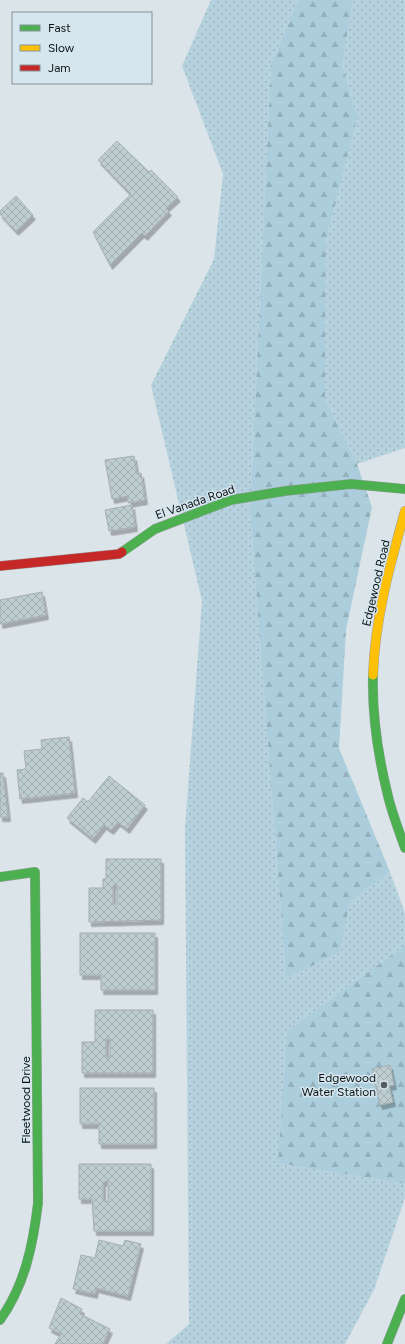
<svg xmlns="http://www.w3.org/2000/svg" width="405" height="1344" viewBox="0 0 405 1344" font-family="Figtree,sans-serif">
	<defs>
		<pattern id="grass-dots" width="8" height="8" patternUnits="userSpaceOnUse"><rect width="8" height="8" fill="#b6d2de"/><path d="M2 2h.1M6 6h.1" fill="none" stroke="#9bb3be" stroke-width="1.8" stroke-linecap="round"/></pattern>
		<pattern id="forest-firs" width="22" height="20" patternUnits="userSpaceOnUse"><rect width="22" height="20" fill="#accedc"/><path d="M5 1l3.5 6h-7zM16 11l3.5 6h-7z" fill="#93b0bc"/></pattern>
		<pattern id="building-cross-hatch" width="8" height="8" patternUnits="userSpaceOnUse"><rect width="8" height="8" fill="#bdcdd0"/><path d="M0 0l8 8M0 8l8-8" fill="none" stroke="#a1afb2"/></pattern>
		<filter id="shadow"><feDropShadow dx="2.5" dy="4.5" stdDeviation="0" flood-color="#0004"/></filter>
	</defs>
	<rect width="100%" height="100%" fill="#dbe4e8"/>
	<path fill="url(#grass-dots)" d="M211 0H298L271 65 250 511 286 979 340 952 350 902 390 872 405 913V945L287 1031 279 1163 405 1184V1198L374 1290 345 1344H166L189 1324 185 828 202 601 151 385 214 259 223 174 182 66Z
		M353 0H405V448L357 464 325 398 326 241 358 116 342 65Z"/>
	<path fill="url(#forest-firs)" d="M298 0H353L342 65 358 116 326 241 325 398 357 464 372 507 346 630 339 748 390 872 350 902 340 952 286 979 250 511 271 65Z
		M405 945V1184L278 1163 287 1031Z"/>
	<path fill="url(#building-cross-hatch)" stroke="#a6aeb0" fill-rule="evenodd" filter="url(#shadow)" d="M117 141 149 172 151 170 178 197 166 208 169 211 145 236 142 233 110 265 93 232 131 194 98 160Z
		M16 196 33 215 16 231 0 214V211Z
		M134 456 137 474 141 473 145 500 128 503V496L112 499 105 460Z
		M132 505 135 527 109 531 105 510Z
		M42 592 46 615 0 624V600Z
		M69 737 75 793 20 799 17 770 26 769 24 751 42 749 41 740Z
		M0 773H3L8 817H0Z
		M109 776 145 805 127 829 118 822 111 830 104 825 93 839 67 818 83 798 88 802Z
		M106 859H161V920L89 922V888H103V879H106ZM113 885H117V904H113Z
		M80 933H155V990H101V975H80Z
		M95 1010H153V1073H82V1042H95ZM106 1039H110V1058H106Z
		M390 1065 394 1085 389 1086 393 1102 380 1105 372 1069Z
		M80 1088H154V1144H99V1124H80Z
		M79 1164H151V1231H94L92 1199H79ZM108 1181V1202L103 1201V1182Z
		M99 1240 123 1246 125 1240 141 1244 128 1296 96 1288 95 1294 73 1289 81 1255 95 1258Z
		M61 1298 82 1309 80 1314 110 1329 103 1344H55L61 1334 49 1328Z"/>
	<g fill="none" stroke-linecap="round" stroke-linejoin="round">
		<defs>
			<path id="fast" d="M122 552 155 529 231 500 285 491 351 484 405 489
				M373 675C372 715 378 756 388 796 392 813 399 831 405 848
				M0 877 35 872 38 1203C33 1245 25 1285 0 1320
				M387 1344 405 1299"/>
			<path id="slow" d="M373 675C375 618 390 565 405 511"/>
			<path id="jam" d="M0 566 119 554 122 552"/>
		</defs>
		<use href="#fast" stroke="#99a0a3" stroke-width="10"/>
		<use href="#slow" stroke="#99a0a3" stroke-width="10"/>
		<use href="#jam" stroke="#99a0a3" stroke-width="10"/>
		<use href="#fast" stroke="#4caf50" stroke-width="9"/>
		<use href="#slow" stroke="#ffc107" stroke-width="9"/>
		<use href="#jam" stroke="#c62828" stroke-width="9"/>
	</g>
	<circle fill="#555c60" stroke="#d5e6ee" stroke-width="1.5" cx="384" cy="1085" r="4"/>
	<g text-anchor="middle" stroke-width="3" stroke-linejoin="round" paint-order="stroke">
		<g font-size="12" fill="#0d1316" stroke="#d5e6ee">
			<text transform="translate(195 502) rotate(-19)" y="4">El Vanada Road</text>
			<text transform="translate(376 583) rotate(-77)" y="4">Edgewood Road</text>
			<text transform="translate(26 1100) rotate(-90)" y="4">Fleetwood Drive</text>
		</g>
		<g font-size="12" fill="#0d1316" stroke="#d5e6ee" text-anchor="end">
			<text x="376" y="1082">Edgewood<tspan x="376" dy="14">Water Station</tspan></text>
		</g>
	</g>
	<rect x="12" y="12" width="140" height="72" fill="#d5e6ee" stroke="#859298"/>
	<rect x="20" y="25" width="20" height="6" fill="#4caf50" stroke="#859298"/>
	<text x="48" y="32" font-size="12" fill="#0d1316">Fast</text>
	<rect x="20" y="45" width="20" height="6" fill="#ffc107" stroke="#859298"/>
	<text x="48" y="52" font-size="12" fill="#0d1316">Slow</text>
	<rect x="20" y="65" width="20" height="6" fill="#c62828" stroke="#859298"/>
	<text x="48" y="72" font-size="12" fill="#0d1316">Jam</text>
</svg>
